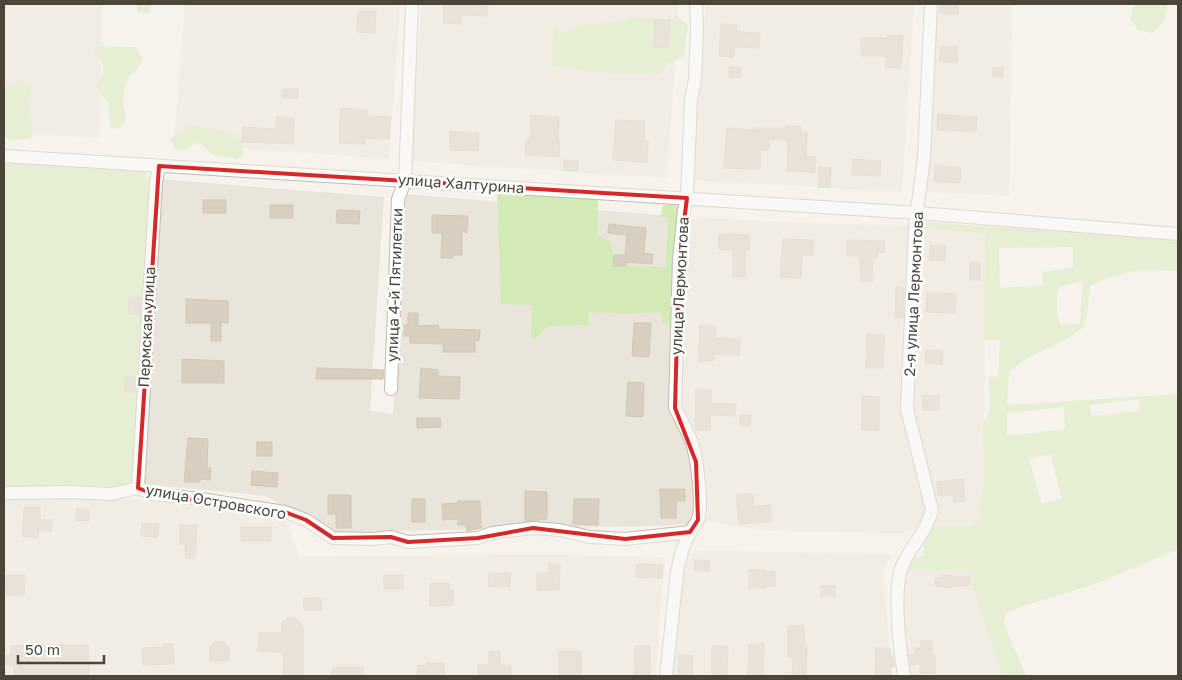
<svg xmlns="http://www.w3.org/2000/svg" width="1182" height="680" viewBox="0 0 1182 680" font-family="'Golos Text',sans-serif">
	<rect width="100%" height="100%" fill="#f6f3ec"/>
	<path fill="#eae5da" d="M4 4H102L100 138 4 133Z
		M185 4H399V24L389 159 174 143Z
		M422 4H679L667 178 409 161Z
		M706 4H914L902 192 692 180Z
		M932 4H1012L1009 196 925 192Z
		M157 179 384 197 370 411 393 414 406 194 694 218 919 227 985 234 984 480 979 519 972 526 916 528 901 533 767 531 710 522 661 526 332 532 265 496 142 484Z
		M4 496 125 499 238 508 285 518 300 558 301 556 554 555 665 557 655 676H4Z
		M705 550 892 555 883 569 892 676H669L678 557Z
		M902 570H969L1002 676H907Z"/>
	<path fill="#d2eab5" fill-rule="evenodd" d="M137 4H152L149 14 137 11Z
		M1135 4H1167C1168 18 1163 25 1152 33L1138 30 1130 20Z
		M675 15 688 24 684 57 667 63 661 74 613 73 552 66 553 29 557 27 562 33 572 32 581 24 617 23 630 17 655 19 654 47 668 48 670 20Z
		M95 46 136 47 143 58 139 68 129 76 123 97 126 119 120 128 111 129 108 104 96 86 104 71 101 58 94 53Z
		M19 79 32 87C30 96 28 106 30 115 31 126 35 126 31 138L9 141 4 135V88Z
		M192 125 224 132H231L242 142 244 155 237 159 213 155 198 141 186 150 175 149 170 138Z
		M4 162 137 170 146 173 151 182 132 481 111 489H4Z
		M497 193 598 199 597 235 609 241 614 255V266L666 267 668 218 660 217 663 205 673 204 681 208 674 325 663 324 661 312 626 314 589 312 588 325 548 326 535 339 531 338 532 305 501 304Z
		M922 222 1137 236 1178 240V271L1138 270 1105 279 1090 286 1087 316 1084 327 1065 340 1025 359 1009 373 1007 405 1178 394V549L1098 583 1017 608 1006 613 1004 624 1026 676H1002L968 570H902L912 560 924 555 923 543 931 527 972 526 979 519 984 480 983 424 990 411 989 377 998 376 1000 340H984L985 234 919 227ZM1073 247V268L1042 272 1043 285 1000 288 999 248ZM1082 281 1080 324 1061 325C1055 315 1056 299 1059 287ZM1139 399 1140 411 1091 416 1090 405ZM1064 407 1065 429 1023 434H1007V413ZM1050 454 1062 498 1042 504 1029 459Z"/>
	<path fill="#d8cfc1" stroke="#d3c7b4" d="M444 4H488L487 16 462 15 461 24 443 23Z
		M940 4H958V14L940 13Z
		M358 11H376L375 33 357 32Z
		M655 19 670 20 668 48 654 47Z
		M721 24 737 25 736 32 760 33 759 48 735 47 734 57 719 56Z
		M887 35 903 36 901 68 885 67 886 56H861V38H887Z
		M941 46 958 47 957 63 939 61Z
		M729 67H741V77L729 78Z
		M993 67 1003 68 1002 78 992 76Z
		M283 89H298V98H282Z
		M341 108 367 110V116L390 117 389 139 365 138V144L339 143Z
		M938 114 977 117 976 132 937 130Z
		M531 115 559 117 558 141H560L559 157 525 155 526 139H530Z
		M277 117 294 118 293 144 242 142 243 127 276 129Z
		M616 120 645 121 644 141H648L647 162 613 160Z
		M786 126 801 127V132H807L806 156 815 157V172L787 171 788 140H769V150H760V169L724 168 727 128 756 130V128H786Z
		M450 131 479 133 478 151 450 150Z
		M853 159 881 161 880 176 852 175Z
		M564 160 578 161V171L564 170Z
		M935 165 961 168 960 183 934 181Z
		M819 167 831 168 830 188 818 187Z
		M203 200H226V213H203Z
		M270 205H293V218H270Z
		M337 210 360 211 359 224 336 223Z
		M432 215 468 216 467 233 462 231V255H453V258H441L442 233H432Z
		M609 224 646 228 644 253 653 254 652 264 627 262 626 266H613L614 255H625L627 235 608 233Z
		M719 234 750 235 749 250H745V277H733V250L718 249Z
		M783 239 814 240 813 255H802L801 278 780 277Z
		M847 240 885 241 884 253 878 252V257H872L873 281 861 282 860 256H847Z
		M930 245 946 246 945 261 929 260Z
		M970 262H980V280H970Z
		M896 287 904 288 903 317 895 318Z
		M927 293 956 294 955 313 926 312Z
		M129 297 141 298 140 314H128Z
		M186 299 228 301V323L221 322V341H211V323H186Z
		M408 313H418V326L438 325 439 329 480 330 479 341 475 340V352H443V344L410 343V336H404V325H408Z
		M634 323H651L649 357 632 356Z
		M700 325 716 326 715 338 740 339 739 355 714 354V361H698Z
		M867 334 884 335 883 368H866Z
		M926 350 943 351 942 364 925 363Z
		M182 359 224 361V383H182Z
		M317 368 384 370 383 379H316Z
		M421 368 438 370V376L460 377 459 399 419 398Z
		M125 377H136L135 392H125Z
		M628 382 644 383 643 417 626 416Z
		M696 389 711 390V403L736 404 735 416 710 415V430H695Z
		M923 395 939 396V410H923Z
		M862 396 879 397V430H862Z
		M740 415H751L750 426H740Z
		M417 418H440L441 427 417 428Z
		M188 438 208 439 207 468H211L210 480 200 479V482H184Z
		M257 442H272V456H257Z
		M252 471 278 473 277 487 251 485Z
		M963 479 965 501 954 502 953 495 938 496 937 482Z
		M660 489H685V501H676V518H661Z
		M525 491 547 492V519L525 521Z
		M753 494 754 507 770 505 772 521 739 524 736 495Z
		M328 495H351V528H336V514H328Z
		M412 499H425V522H412Z
		M574 499H599L598 525 573 524Z
		M458 501H480L481 528 467 531 466 525H458V519L443 520 442 504 458 503Z
		M24 507H40V520H52L51 531 39 530 38 537H22Z
		M77 509 89 510V521L76 520Z
		M142 523 159 524 158 537 141 536Z
		M180 525H197L195 558H186L185 544H180Z
		M241 527H271V541H241Z
		M695 560 709 561V571L694 570Z
		M549 564H560L559 590H537V573H549Z
		M637 564 663 565 662 578 636 577Z
		M749 570H766V572H775V586H766V588H749Z
		M489 573H510V587L488 586Z
		M5 575H25L24 596 4 595Z
		M384 575H403V589H384Z
		M941 575H952V577L969 576 970 585 951 586V588L935 586 934 578H941Z
		M430 583H449V590H453V605L430 606Z
		M821 586H835V596H821Z
		M321 598 322 610H304L303 599Z
		M289 618 298 619 303 627V676H284L283 652 258 651 259 633H282V622Z
		M804 625 805 646H807L806 676H792L793 657H788V626Z
		M921 641H932L931 655H935V674L920 673V664L911 665 909 655 915 654V648H921Z
		M213 642H225V646H229V661H210V646H213Z
		M164 644H173L174 664 143 665 142 648 164 647Z
		M749 644H764L763 676H748Z
		M54 645H88L89 676H14V665H4V655H11V646Z
		M635 646H650V676H634Z
		M712 646 728 647 727 676H712Z
		M875 648H890V656H893L894 667H891V676H876Z
		M559 651H581V676H559Z
		M489 652H500V665H511V676H478V665H489Z
		M679 655 693 656 692 676H678Z
		M427 663H444V676H417L418 665 427 666Z
		M332 667H363V676H332Z"/>
	<g fill="none" stroke-linecap="round" stroke-linejoin="round">
		<defs>
			<path id="minor" d="M4 156 918 213 1178 234
				M391 389 398 199 405 181 412 4
				M138 488 156 183 159 166
				M4 493 70 492 111 494 138 488 153 494 201 499 285 512 306 520 333 538 373 539 391 537 408 542 478 538 492 533 533 528 560 530 590 537 625 539 690 532
				M666 676 677 573C679 559 683 545 690 533 692 528 696 524 698 520 703 504 697 458 692 443 687 431 681 419 675 408L679 260 684 211 687 198 691 99 695 79 697 28 696 4
				M904 676C900 651 892 586 903 564 912 545 927 531 932 510L907 409 915 225 924 158 931 4"/>
		</defs>
		<use href="#minor" stroke="#c2bbae" stroke-width="14"/>
		<use href="#minor" stroke="#fff" stroke-width="12"/>
	</g>
	<path d="M0 0H1182V680H0ZM159 166 687 198 679 260 675 408 696 462 698 520 690 532 625 539 533 528 478 538 408 542 391 537 333 538 306 520 285 512 153 494 138 488Z" fill="#f6f3ec" fill-opacity=".55" fill-rule="evenodd"/>
	<path fill="none" stroke="#d62828" stroke-width="4" stroke-linejoin="round" d="M159 166 687 198 679 260 675 408 696 462 698 520 690 532 625 539 533 528 478 538 408 542 391 537 333 538 306 520 285 512 153 494 138 488Z"/>
	<g text-anchor="middle" stroke-width="5" stroke-linejoin="round" paint-order="stroke">
		<g font-size="15" fill="#4b4439" stroke="#fff">
			<text transform="translate(461 184) rotate(4)" y="5">улица Халтурина</text>
			<text transform="translate(395 285) rotate(-88)" y="5">улица 4-й Пятилетки</text>
			<text transform="translate(680 286) rotate(-87)" y="5">улица Лермонтова</text>
			<text transform="translate(914 294) rotate(-87)" y="5">2-я улица Лермонтова</text>
			<text transform="translate(147 327) rotate(-87)" y="5">Пермская улица</text>
			<text transform="translate(216 502) rotate(10)" y="5">улица Островского</text>
		</g>
	</g>
	<rect width="1182" height="680" fill="none" stroke="#4b4439" stroke-width="10"/>
	<path d="M18 655v8h86v-8" fill="none" stroke="#4b4439" stroke-width="2.5"/>
	<text x="25" y="655" font-size="15" fill="#4b4439" stroke="#ffffff" stroke-width="4" paint-order="stroke">50 m</text>
</svg>
